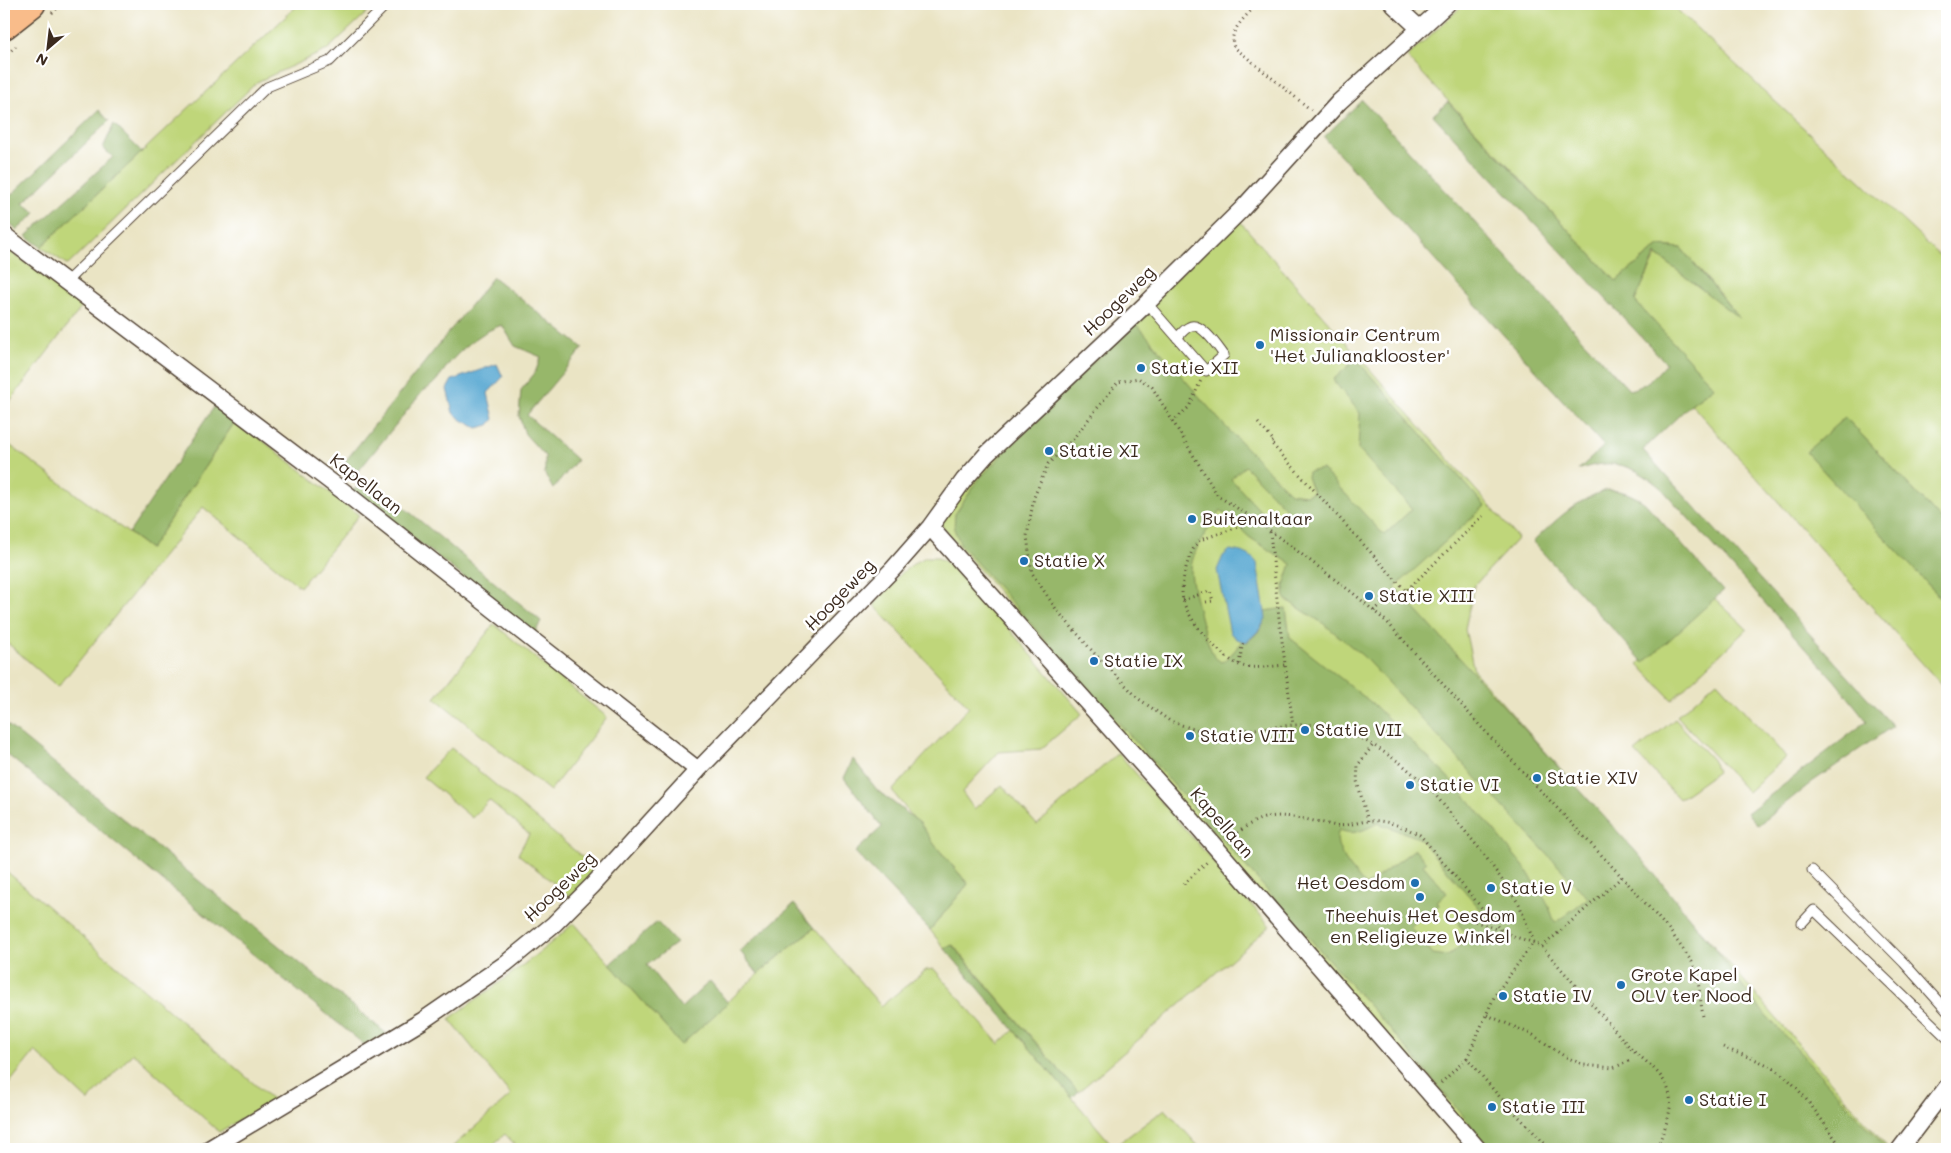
<svg xmlns="http://www.w3.org/2000/svg" width="1951" height="1153" viewBox="0 0 1951 1153" font-family="Mali,sans-serif">
	<rect width="100%" height="100%" fill="#fff"/>
	<filter id="ink" filterUnits="userSpaceOnUse"><feTurbulence type="fractalNoise" baseFrequency=".02" numOctaves="2"/><feDisplacementMap in="SourceGraphic" scale="10" xChannelSelector="R" yChannelSelector="G"/><feConvolveMatrix kernelMatrix="1 2 1 2 8 2 1 2 1" color-interpolation-filters="sRGB"/></filter>
	<filter id="wash" filterUnits="userSpaceOnUse"><feTurbulence type="fractalNoise" baseFrequency=".0096" numOctaves="4" result="noise"/><feDisplacementMap in="SourceGraphic" scale="20" xChannelSelector="R" yChannelSelector="G"/><feGaussianBlur stdDeviation="1.12" result="paint"/><feColorMatrix in="noise" values="0 0 0 0 0 0 0 0 0 0 0 0 0 0 0 0 0 1.4 0 .05"/><feComposite in="paint" operator="in"/></filter>
	<g filter="url(#wash)">
		<rect width="100%" height="100%" fill="#eae4c4"/>
		<path fill="#bfd67a" stroke="#7d804c" d="M299 4H376L327 50 257 82 68 265 41 247Z
			M1464 4H1671L1947 262V526L1845 417 1807 452 1947 605V691L1691 404 1714 387 1634 301 1657 255 1738 316 1681 248 1659 246 1616 281 1407 57Z
			M1237 218 1518 538 1474 586 1465 629 1474 671 1589 801 1889 1149H1480L939 523 989 461Z
			M4 247 84 304 4 409Z
			M236 420 359 515 300 587 203 507 58 687 4 640V441L150 549Z
			M926 557H936L946 562 999 617 1082 714 1041 749 999 752 962 792 974 809 1002 785 1037 825 1118 753 1270 926 1078 1092 953 945 945 949 930 930 968 884 934 844 892 791 969 707 874 605C889 586 903 567 926 557Z
			M1711 595 1747 629 1672 700 1638 664Z
			M494 624 607 717 550 791 435 698Z
			M1717 681 1786 757 1748 792 1677 716Z
			M1675 719 1714 762 1717 772 1679 799 1635 752Z
			M451 748 598 870 572 898 518 854 529 834 489 800 472 818 423 777Z
			M4 869 273 1100 219 1132 133 1053 88 1101 35 1051 4 1090Z
			M574 923 681 1045 758 974 814 928 881 1006 926 970 934 969 999 1044 1014 1030 1114 1147 1165 1109 1201 1149H869L864 1144 858 1149H519L505 1134 488 1149H450L511 1095 449 1019C492 988 535 958 574 923Z"/>
		<path fill="#97b76a" stroke="#697044" fill-rule="evenodd" d="M1362 100 1629 390C1646 386 1655 377 1666 363L1433 115 1448 102 1616 281 1659 246 1681 248 1740 319 1656 254 1635 301 1714 387 1691 404 1643 450 1893 726 1812 782 1758 825 1747 813 1867 721 1835 681 1662 489C1634 465 1613 457 1578 470L1604 446 1324 137Z
			M99 110 109 121 23 203 36 213 17 230 4 218V202Z
			M114 124 142 152 41 247 26 236 113 157 103 148Z
			M493 277 583 348 527 415 577 460 553 489 545 474V456L525 434 519 416 521 390 535 373 541 357 515 346 502 325C483 331 466 345 453 359 443 369 437 385 423 391L352 479 339 469Z
			M1135 322 1223 424 1290 493 1306 495 1313 492 1307 477 1308 472 1322 469 1384 535 1412 509 1358 449 1360 413 1333 380 1356 359 1485 506 1395 587 1638 854 1720 955 1756 1004 1887 1149H1491L1390 1029 961 545 954 529 955 514 979 479 1068 387ZM1245 466 1288 511 1273 525 1231 479ZM1221 510 1249 537 1291 564 1284 585 1285 599 1324 624 1363 656 1588 898 1555 923 1548 904 1525 868 1458 787 1373 704 1290 638 1286 608 1265 611C1267 625 1257 634 1247 642L1243 641 1226 660 1221 662C1219 660 1216 659 1215 657 1206 646 1190 582 1191 568 1193 548 1210 527 1221 510ZM1378 823 1419 838 1495 926 1462 913 1459 925 1470 938 1448 956 1433 954 1410 927 1428 911 1430 913 1439 905 1437 901 1447 893 1423 865 1426 862 1415 849 1366 886C1356 874 1330 848 1339 830 1356 836 1363 830 1378 823Z
			M216 404 236 420 150 549 129 533Z
			M1845 417 1947 526V605L1806 452Z
			M365 484 383 490 541 621 535 633 352 490Z
			M1606 490C1622 490 1632 494 1645 503L1723 591 1644 663 1533 542C1557 519 1575 501 1606 490Z
			M4 722 387 1034 366 1046 4 752Z
			M853 759 878 791 920 823 934 844 968 884 930 930 855 852 882 827 844 778Z
			M794 904 814 928 758 974 740 951Z
			M657 922 676 943 647 965 681 1008 710 981 728 1003 681 1045 610 964Z
			M952 945 1078 1092 1072 1098 945 949Z"/>
		<path fill="#58a8d2" stroke="#4a6978" d="M497 364 503 377 488 393 494 419 489 425 477 428 462 420 453 413 447 389 452 380Z
			M1230 550C1242 552 1250 553 1257 563L1266 618C1262 628 1255 635 1246 642L1237 639 1230 633 1217 570 1223 556Z"/>
	</g>
	<g filter="url(#ink)">
		<g fill="none" stroke-linecap="round" stroke-linejoin="round">
			<defs>
				<path id="lane" d="M67 281 267 87 330 61 387 4
					M1147 303 1206 371 1224 355C1218 347 1200 320 1189 327 1184 329 1181 334 1177 338
					M1812 870 1904 963 1947 1011
					M1802 923 1814 910 1947 1038"/>
				<path id="street" d="M1393 4 1419 28
					M4 235 343 491 698 770
					M930 527 1192 820 1478 1149
					M209 1149 422 1021 505 964 554 924 592 886 698 770 893 569 930 527 964 480 986 455 1147 303 1242 209 1339 102 1447 4
					M1900 1149 1947 1087"/>
				<path id="primary" d="M4 26 32 4"/>
			</defs>
			<use href="#lane" stroke="#554637" stroke-width="11"/>
			<use href="#street" stroke="#554637" stroke-width="19"/>
			<use href="#primary" stroke="#554637" stroke-width="29"/>
			<path stroke="#554637" stroke-width="3" stroke-dasharray="1 4" stroke-linecap="butt" d="M1257 4C1247 16 1227 31 1234 47L1311 110
				M52 13 62 4
				M4 57 18 44
				M1172 422 1189 407 1201 380
				M1258 423 1274 441 1271 443 1406 591 1483 516
				M1256 521 1200 540C1189 549 1179 586 1183 600 1187 619 1224 662 1243 666 1252 669 1275 666 1285 665
				M1270 532 1279 618 1293 725
				M1183 600 1210 591 1213 601 1206 602
				M1374 611 1397 589
				M1239 664 1243 641
				M1368 821 1357 781 1358 765 1373 745
				M1230 840C1258 812 1278 813 1314 821 1322 822 1330 825 1337 826 1347 826 1358 822 1368 821 1385 819 1404 827 1420 835L1498 927C1511 939 1527 938 1542 947L1633 1051C1678 1085 1678 1100 1656 1149
				M1184 884 1208 861
				M1461 916 1501 931
				M1534 942 1519 904 1483 853 1428 786 1399 762 1373 745 1349 732 1329 724 1293 725 1217 733 1193 729 1170 721 1139 699 1094 653 1056 609 1032 573 1027 536 1034 497 1048 464 1073 439 1118 382 1138 378 1152 387 1218 496 1256 520 1353 593 1387 622 1493 740 1622 877 1670 931 1692 962 1698 981 1703 1017
				M1542 947 1622 877
				M1487 1015 1533 1035 1564 1056 1584 1065 1613 1068 1631 1060
				M1723 1047C1742 1056 1763 1060 1779 1072 1802 1088 1825 1126 1843 1149
				M1467 1058 1495 995 1534 942
				M1441 1083 1467 1058 1497 1094 1545 1144 1553 1149"/>
			<use href="#lane" stroke="#fff" stroke-width="9"/>
			<use href="#street" stroke="#fff" stroke-width="16"/>
			<use href="#primary" stroke="#f9bc8a" stroke-width="26"/>
		</g>
	</g>
	<g fill="#1f6fb2" stroke="#fff" stroke-width="2">
		<circle cx="1260" cy="345" r="5"/>
		<circle cx="1141" cy="368" r="5"/>
		<circle cx="1049" cy="451" r="5"/>
		<circle cx="1192" cy="519" r="5"/>
		<circle cx="1024" cy="561" r="5"/>
		<circle cx="1369" cy="596" r="5"/>
		<circle cx="1094" cy="661" r="5"/>
		<circle cx="1305" cy="730" r="5"/>
		<circle cx="1190" cy="736" r="5"/>
		<circle cx="1537" cy="778" r="5"/>
		<circle cx="1410" cy="785" r="5"/>
		<circle cx="1415" cy="883" r="5"/>
		<circle cx="1491" cy="888" r="5"/>
		<circle cx="1420" cy="897" r="5"/>
		<circle cx="1621" cy="985" r="5"/>
		<circle cx="1503" cy="996" r="5"/>
		<circle cx="1689" cy="1100" r="5"/>
		<circle cx="1492" cy="1107" r="5"/>
	</g>
	<g text-anchor="middle" stroke-width="5" stroke-linejoin="round" paint-order="stroke">
		<g font-size="18" fill="#3b2a1e" stroke="#fff">
			<text transform="translate(1119 301) rotate(-44)" y="6">Hoogeweg</text>
			<text transform="translate(366 484) rotate(38)" y="6">Kapellaan</text>
			<text transform="translate(840 595) rotate(-46)" y="6">Hoogeweg</text>
			<text transform="translate(1222 823) rotate(49)" y="6">Kapellaan</text>
			<text transform="translate(560 887) rotate(-44)" y="6">Hoogeweg</text>
		</g>
		<g font-size="18" fill="#3b2a1e" stroke="#fff" text-anchor="start">
			<text x="1270" y="341">Missionair Centrum<tspan x="1270" dy="21">'Het Julianaklooster'</tspan></text>
			<text x="1151" y="374">Statie XII</text>
			<text x="1059" y="457">Statie XI</text>
			<text x="1202" y="525">Buitenaltaar</text>
			<text x="1034" y="567">Statie X</text>
			<text x="1379" y="602">Statie XIII</text>
			<text x="1104" y="667">Statie IX</text>
			<text x="1315" y="736">Statie VII</text>
			<text x="1200" y="742">Statie VIII</text>
			<text x="1547" y="784">Statie XIV</text>
			<text x="1420" y="791">Statie VI</text>
			<text x="1405" y="889" text-anchor="end">Het Oesdom</text>
			<text x="1501" y="894">Statie V</text>
			<text x="1420" y="922" text-anchor="middle">Theehuis Het Oesdom<tspan x="1420" dy="21">en Religieuze Winkel</tspan></text>
			<text x="1631" y="981">Grote Kapel<tspan x="1631" dy="21">OLV ter Nood</tspan></text>
			<text x="1513" y="1002">Statie IV</text>
			<text x="1699" y="1106">Statie I</text>
			<text x="1502" y="1113">Statie III</text>
		</g>
	</g>
	<rect width="1951" height="1153" fill="none" stroke="#fff" stroke-width="20"/>
	<g transform="translate(48 48) rotate(208)" stroke="#ffffff" stroke-width="4" paint-order="stroke">
	<path d="M0-4L9 19L0 12L-9 19Z" fill="#3b2a1e"/>
	<text y="-8" font-size="14" font-weight="bold" text-anchor="middle" fill="#3b2a1e">N</text>
	</g>
</svg>
